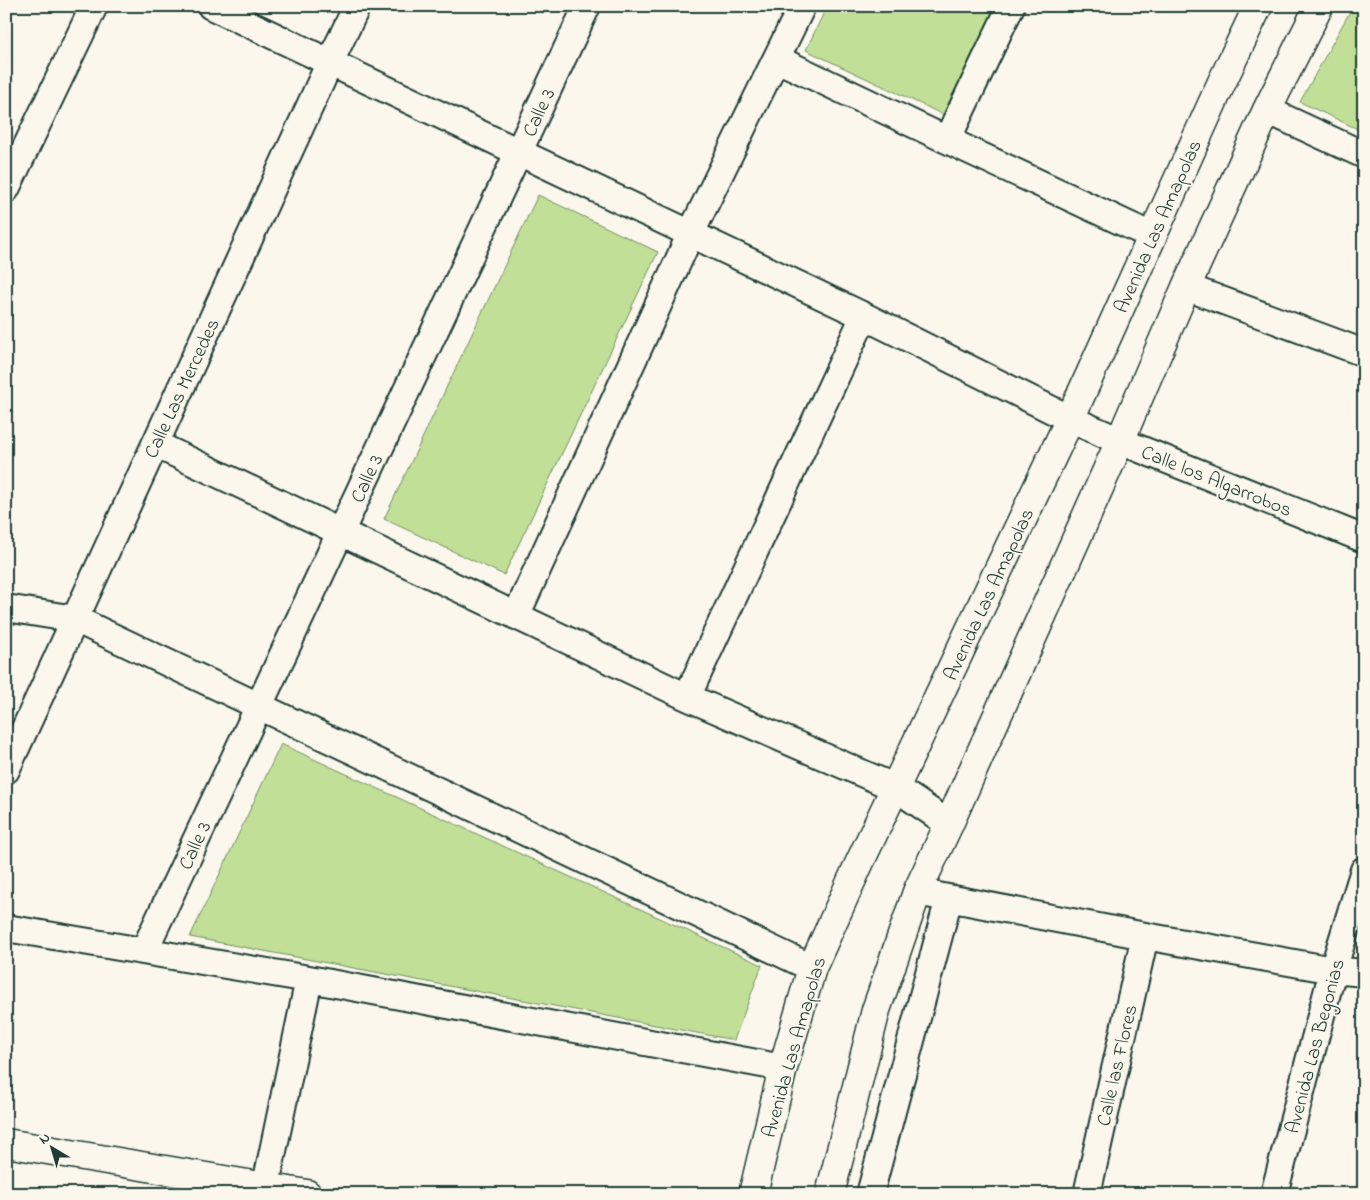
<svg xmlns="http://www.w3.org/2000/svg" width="1370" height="1200" viewBox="0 0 1370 1200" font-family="'Indie Flower',sans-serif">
	<rect width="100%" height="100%" fill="#fbf7ec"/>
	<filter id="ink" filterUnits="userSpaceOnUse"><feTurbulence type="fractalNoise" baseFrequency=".02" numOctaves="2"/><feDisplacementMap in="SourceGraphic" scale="10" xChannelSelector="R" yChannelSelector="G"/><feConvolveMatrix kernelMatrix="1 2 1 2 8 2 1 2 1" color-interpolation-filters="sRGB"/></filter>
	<g filter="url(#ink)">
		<path fill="#c2df97" stroke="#708e66" d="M827 6H998L946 116 806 50Z
			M1353 6H1364V132L1300 102Z
			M538 195 658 252 504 575 384 519Z
			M281 744 762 965 734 1040 190 937Z"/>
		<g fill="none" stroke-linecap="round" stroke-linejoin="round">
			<defs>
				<path id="street" d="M211 6 864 316 1070 419 1120 441 1364 539
					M777 59 947 140 1152 236
					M1267 110 1364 155
					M947 140 1011 6
					M6 189 94 6
					M1186 287 1364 353
					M155 444 687 697 896 788 949 824
					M6 608 75 619 812 968
					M516 616 691 233 802 6
					M687 697 864 316
					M6 770 330 62 357 6
					M917 892 1145 936 1333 970 1364 973
					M6 928 309 979 783 1068
					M144 951 587 6
					M264 1194 309 979
					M870 1194 949 898
					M1087 1194 1145 936
					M1274 1194 1333 970 1364 870"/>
				<path id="secondary" d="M6 1143 307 1194
					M753 1194 783 1068 812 968 858 866 1070 419 1221 84 1258 6
					M830 1194 876 1010 917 892 949 824 1120 441 1186 287 1267 110 1319 6"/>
			</defs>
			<use href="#street" stroke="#1f3d34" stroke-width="30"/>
			<use href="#secondary" stroke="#1f3d34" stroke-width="31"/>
			<use href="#street" stroke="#fbf7ec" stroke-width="26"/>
			<use href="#secondary" stroke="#fbf7ec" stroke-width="28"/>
		</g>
	</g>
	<g text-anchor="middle" stroke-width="4" stroke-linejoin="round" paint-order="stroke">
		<g font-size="20" fill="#1f3d34" stroke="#fbf7ec">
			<text transform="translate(538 112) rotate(-65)" y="7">Calle 3</text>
			<text transform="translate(1157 226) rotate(-66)" y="7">Avenida Las Amapolas</text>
			<text transform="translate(181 388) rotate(-65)" y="7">Calle Las Mercedes</text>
			<text transform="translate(366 478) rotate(-65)" y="7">Calle 3</text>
			<text transform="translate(1217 480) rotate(22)" y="7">Calle los Algarrobos</text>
			<text transform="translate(988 594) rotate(-65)" y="7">Avenida Las Amapolas</text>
			<text transform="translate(194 845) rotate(-65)" y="7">Calle 3</text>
			<text transform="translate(1314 1046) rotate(-75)" y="7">Avenida Las Begonias</text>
			<text transform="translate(793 1047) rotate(-74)" y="7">Avenida Las Amapolas</text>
			<text transform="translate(1116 1065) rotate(-77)" y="7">Calle las Flores</text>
		</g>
	</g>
	<rect width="1370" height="1200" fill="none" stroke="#fbf7ec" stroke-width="25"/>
	<rect x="12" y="12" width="1345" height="1175" fill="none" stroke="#1f3d34" stroke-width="2" filter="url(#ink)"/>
	<g transform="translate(52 1148) rotate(322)" stroke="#fbf7ec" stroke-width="4" paint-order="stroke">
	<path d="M0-4L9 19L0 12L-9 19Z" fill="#1f3d34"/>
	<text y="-8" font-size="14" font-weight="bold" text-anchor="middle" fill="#1f3d34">N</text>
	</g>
</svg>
